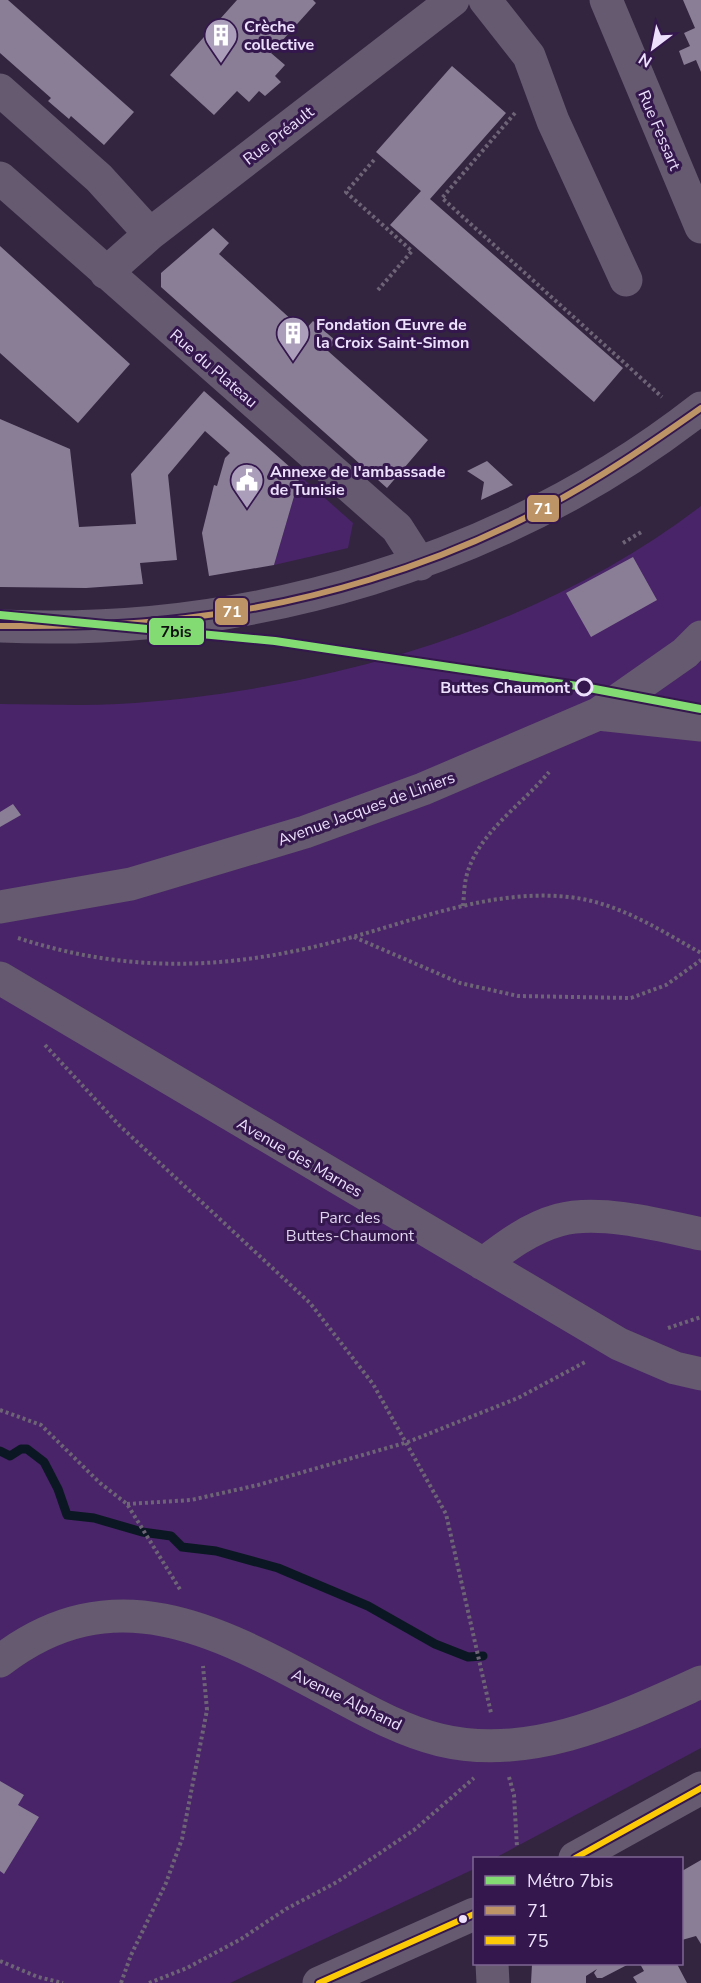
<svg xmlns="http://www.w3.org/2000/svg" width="701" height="1983" viewBox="0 0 701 1983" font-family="'Nunito Sans',sans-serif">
	<rect width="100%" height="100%" fill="#332440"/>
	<path fill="#492468" d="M300 476 353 523 348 548 274 565Z
		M701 506V1748L495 1858H474V1869L230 1983H0V704C39 704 79 706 118 704 319 692 540 630 701 506Z"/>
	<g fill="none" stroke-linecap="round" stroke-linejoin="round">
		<path stroke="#0c1724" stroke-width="9" d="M0 1451 10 1456 21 1449H27L44 1462 58 1489 67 1515 94 1518 142 1532 171 1536 182 1547 216 1551 278 1568 368 1606 435 1644 468 1657 483 1656"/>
	</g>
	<path fill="#8a7e96" d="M0 0H8L134 112 104 145 71 116 69 119 48 101 51 98 0 53Z
		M237 0H313L316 3 271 53 285 65 275 76 281 82 265 96 259 91 249 102 237 91 214 115 170 75Z
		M683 0H701V72L696 60 684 65 679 51 690 46 684 33 695 28Z
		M452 66 506 113 430 199 623 368 594 402 390 225 421 191 376 152Z
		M213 228 229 243 219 254 304 331 313 321 336 341 328 351 428 440 387 488 161 287V273Z
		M0 246 130 364 78 423 0 353Z
		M204 391 300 476 274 565 209 576 202 533 214 485 217 486 225 458 230 453 205 431 168 475 177 560 140 563 143 584 86 588 0 587V419L70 449 79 527 136 524 131 474Z
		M487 461 513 485 481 500 484 482 467 471Z
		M633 557 657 600 591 637 566 593Z
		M13 804 21 815 0 827V812Z
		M0 1781 24 1795 18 1805 39 1817 4 1874 0 1871Z
		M701 1860V1944L696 1936 682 1940V1871Z
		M532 1964H626L627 1965 602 1978H597L594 1973 597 1969 586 1976V1983H531Z
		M640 1964H677L687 1983H637L633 1977 644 1971Z"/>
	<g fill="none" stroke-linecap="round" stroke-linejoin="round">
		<path stroke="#6d6476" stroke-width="4" stroke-dasharray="3 3" stroke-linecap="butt" d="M515 113 442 198 662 397
			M374 160 346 192 412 251 378 290
			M623 543 643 531
			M463 906C464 897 464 887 466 878 476 834 522 805 549 772
			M354 937 460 983 518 996 631 998 666 985 701 960
			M18 938C135 976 239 969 356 936 424 917 497 889 569 897 617 902 660 930 701 953
			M45 1045 120 1126 310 1303 373 1384 446 1514 491 1713
			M668 1328 701 1317
			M0 1410 41 1425 100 1483 127 1504 181 1591
			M127 1504 191 1500 258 1485 408 1442 518 1398 587 1361
			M509 1777 514 1795 517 1847
			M0 1961 38 1977 63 1983
			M121 1983 131 1955 166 1883 182 1839 207 1710 203 1666
			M149 1983 187 1968 241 1939 286 1909 337 1882 414 1830 474 1778"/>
		<path stroke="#655a6f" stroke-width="33" d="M485 0 529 56 553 121 626 280
			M606 0 701 227
			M0 90 99 178 150 234
			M0 178 397 528 420 564
			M106 273 150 234 453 0
			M0 626C249 637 504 562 701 408
			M598 714 701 725
			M0 907 131 884 305 832 423 789 598 714 685 653 701 637
			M0 978 619 1344 675 1368 701 1374
			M483 1264C506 1246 530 1228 559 1220 599 1209 661 1225 701 1234
			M0 1661C113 1574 216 1630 324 1688 362 1708 399 1730 440 1740 531 1762 621 1718 701 1682
			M575 1858 701 1788
			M492 1964 493 1983
			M319 1983 474 1914"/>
		<defs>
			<path id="bus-1" d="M0 626C62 626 124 626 186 618 309 604 435 566 544 508 599 479 650 444 701 408"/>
			<path id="bus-2" d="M575 1858 701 1788
				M319 1983 474 1914"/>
		</defs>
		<use href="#bus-1" stroke="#34174d" stroke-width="10"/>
		<use href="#bus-2" stroke="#34174d" stroke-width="10"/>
		<use href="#bus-1" stroke="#bc9466" stroke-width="6"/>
		<use href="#bus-2" stroke="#fcca06" stroke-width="6"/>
		<defs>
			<path id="metro-1" d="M0 615 275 641 584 687 701 709"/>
		</defs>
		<use href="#metro-1" stroke="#34174d" stroke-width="12"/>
		<use href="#metro-1" stroke="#82dc73" stroke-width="8"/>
	</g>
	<defs>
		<symbol id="building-pin" viewBox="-11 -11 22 30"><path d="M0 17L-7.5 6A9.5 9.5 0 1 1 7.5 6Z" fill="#ab9eba" stroke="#34174d"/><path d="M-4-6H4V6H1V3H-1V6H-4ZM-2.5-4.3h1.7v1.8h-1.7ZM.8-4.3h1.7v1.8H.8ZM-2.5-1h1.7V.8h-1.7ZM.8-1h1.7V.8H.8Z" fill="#fff"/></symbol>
		<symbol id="civic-pin" viewBox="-11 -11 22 30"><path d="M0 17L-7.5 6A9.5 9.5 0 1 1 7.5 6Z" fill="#ab9eba" stroke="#34174d"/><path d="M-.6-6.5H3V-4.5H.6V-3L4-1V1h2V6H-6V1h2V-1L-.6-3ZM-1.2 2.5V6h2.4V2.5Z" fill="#fff"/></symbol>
	</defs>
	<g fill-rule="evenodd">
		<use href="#building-pin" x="202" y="16" width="38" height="52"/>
		<use href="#building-pin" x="274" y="314" width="38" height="52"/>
		<use href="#civic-pin" x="228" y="461" width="38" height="52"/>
	</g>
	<circle fill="#34174d" stroke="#ece0fc" stroke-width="3" cx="584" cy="687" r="8"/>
	<circle fill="#ece0fc" stroke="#34174d" stroke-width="2" cx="463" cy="1919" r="5"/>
	<g text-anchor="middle" stroke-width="6" stroke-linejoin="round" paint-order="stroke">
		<g font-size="16" font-weight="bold" fill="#ece0fc" stroke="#34174d" text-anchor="start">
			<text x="244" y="32">Crèche<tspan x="244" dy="18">collective</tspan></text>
			<text x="316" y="330">Fondation Œuvre de<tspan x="316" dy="18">la Croix Saint-Simon</tspan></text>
			<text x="270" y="477">Annexe de l'ambassade<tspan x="270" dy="18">de Tunisie</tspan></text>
		</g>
		<g font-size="16" fill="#ece0fc" stroke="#34174d">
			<text transform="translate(660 130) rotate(67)" y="6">Rue Fessart</text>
			<text transform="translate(278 135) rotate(-38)" y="6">Rue Préault</text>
			<text transform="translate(214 368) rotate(41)" y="6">Rue du Plateau</text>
			<text transform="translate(366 808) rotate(-20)" y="6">Avenue Jacques de Liniers</text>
			<text transform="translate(300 1157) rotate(30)" y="6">Avenue des Marnes</text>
			<text transform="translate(347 1699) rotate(26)" y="6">Avenue Alphand</text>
		</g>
		<g font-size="16" font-weight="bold" fill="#ece0fc" stroke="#34174d" text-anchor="end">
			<text x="570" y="693">Buttes Chaumont</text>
		</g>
		<g font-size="16" fill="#dfd4ed" stroke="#34174d">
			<text x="350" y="1223">Parc des<tspan x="350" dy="18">Buttes-Chaumont</tspan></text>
		</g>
	</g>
	<g stroke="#34174d" stroke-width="2">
		<rect x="526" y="494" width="34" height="29" rx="6" fill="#bc9466"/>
		<rect x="214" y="597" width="35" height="29" rx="6" fill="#bc9466"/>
		<rect x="148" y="617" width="57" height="29" rx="6" fill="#82dc73"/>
	</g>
	<g font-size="16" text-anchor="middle" font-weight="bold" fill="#fff">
		<text x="543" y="514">71</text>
		<text x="232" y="617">71</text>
	</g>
	<g font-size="16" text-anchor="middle" font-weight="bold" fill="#111">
		<text x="176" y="637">7bis</text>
	</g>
	<rect x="473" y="1857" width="210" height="108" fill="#34174d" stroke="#7e6793" stroke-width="1.5"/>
	<rect x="485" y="1876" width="30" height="9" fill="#82dc73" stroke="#7e6793" stroke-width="1.5"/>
	<text x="527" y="1887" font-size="18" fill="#ece0fc">Métro 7bis</text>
	<rect x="485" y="1906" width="30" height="9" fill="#bc9466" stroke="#7e6793" stroke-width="1.5"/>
	<text x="527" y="1917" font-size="18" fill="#ece0fc">71</text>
	<rect x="485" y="1936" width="30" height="9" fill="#fcca06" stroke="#7e6793" stroke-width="1.5"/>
	<text x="527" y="1947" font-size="18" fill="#ece0fc">75</text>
	<g transform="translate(653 48) rotate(212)" stroke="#34174d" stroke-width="4.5" paint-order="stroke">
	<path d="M0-4.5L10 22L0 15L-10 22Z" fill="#ece0fc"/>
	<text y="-9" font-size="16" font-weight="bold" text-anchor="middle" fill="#ece0fc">N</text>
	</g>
</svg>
